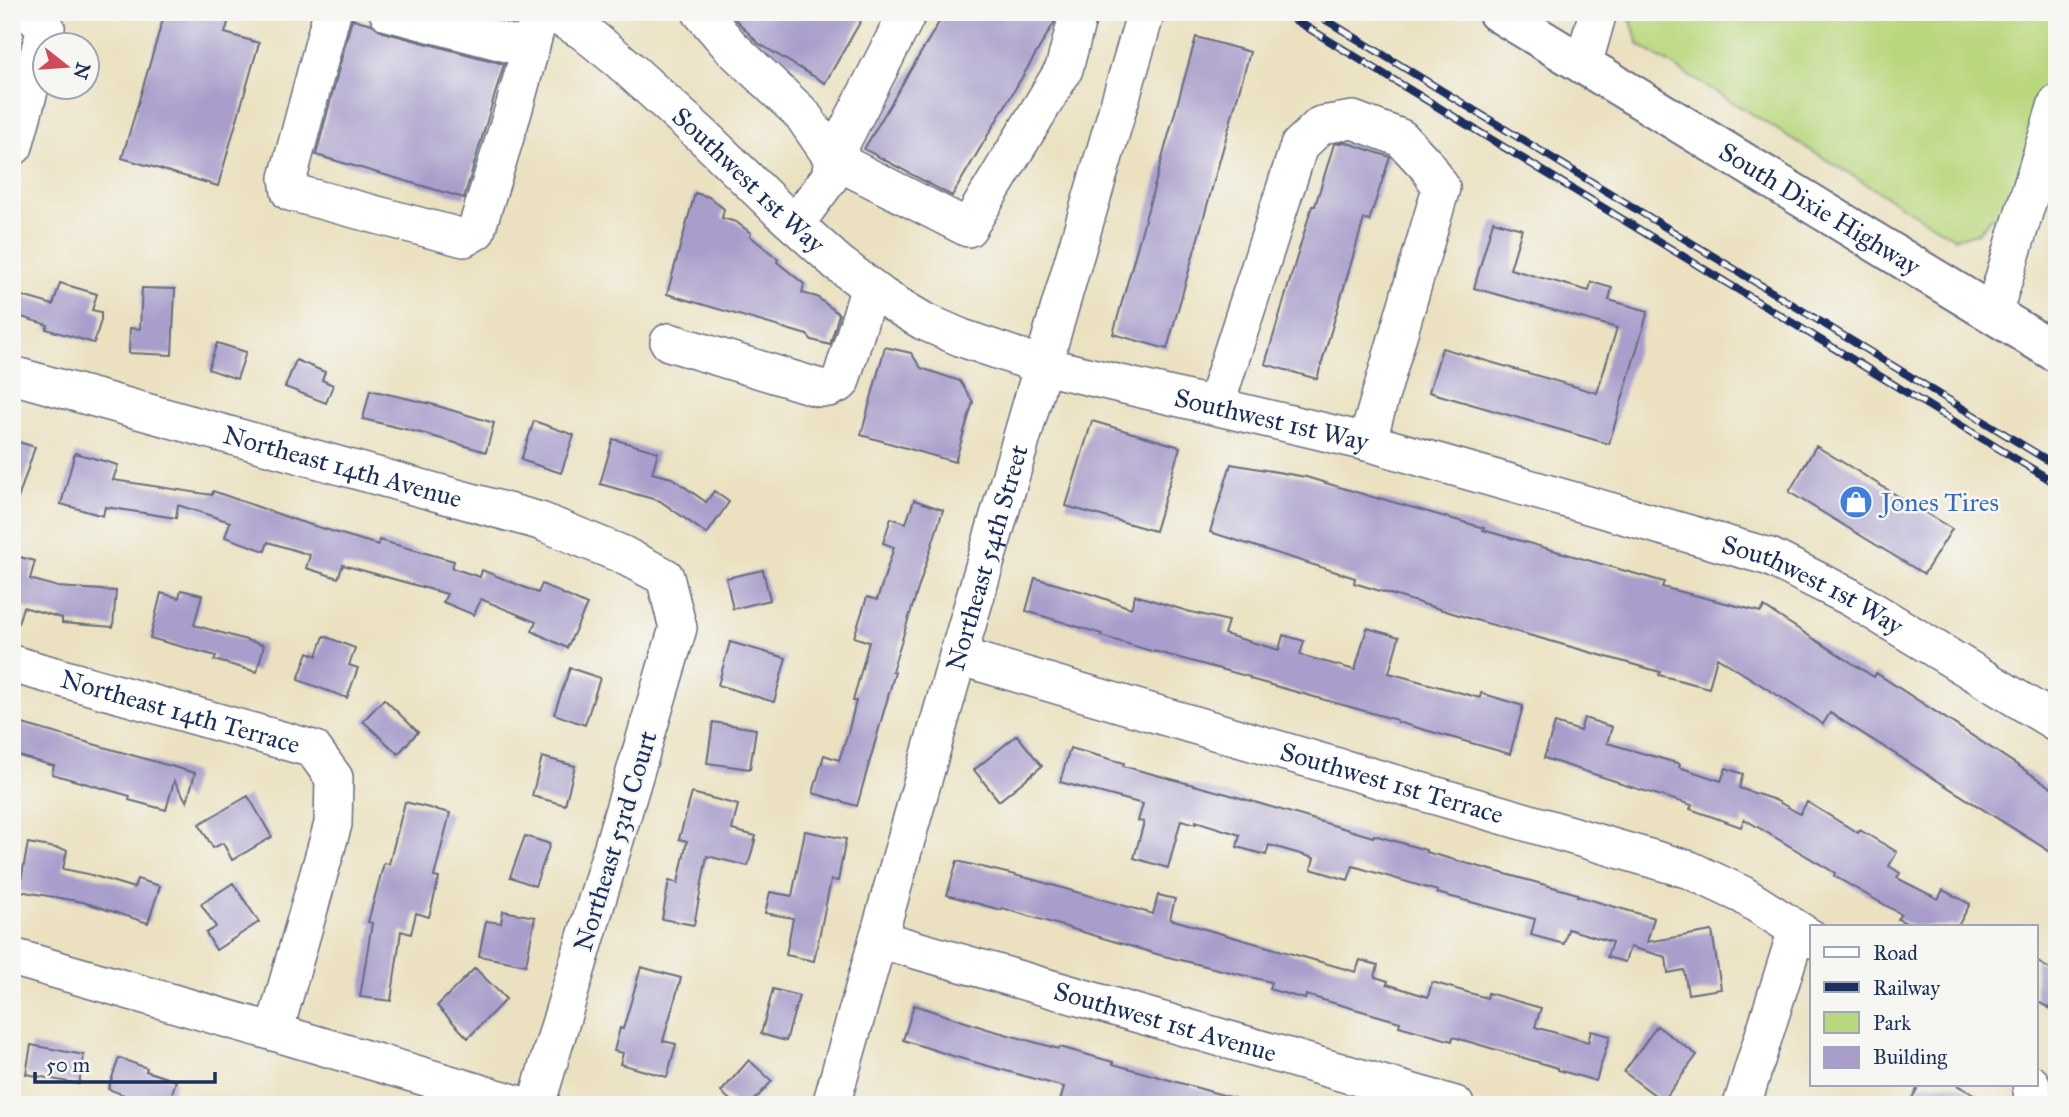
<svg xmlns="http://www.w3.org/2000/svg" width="2069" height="1117" viewBox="0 0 2069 1117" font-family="'IM FELL Great Primer',serif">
	<rect width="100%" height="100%" fill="#f6f6f2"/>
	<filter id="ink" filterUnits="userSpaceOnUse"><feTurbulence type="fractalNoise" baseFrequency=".0143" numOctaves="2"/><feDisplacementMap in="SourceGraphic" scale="14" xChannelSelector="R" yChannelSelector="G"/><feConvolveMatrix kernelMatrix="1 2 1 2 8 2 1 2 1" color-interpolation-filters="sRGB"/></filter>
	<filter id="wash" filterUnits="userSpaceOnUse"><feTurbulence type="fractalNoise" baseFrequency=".00686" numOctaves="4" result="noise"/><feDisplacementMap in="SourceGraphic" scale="28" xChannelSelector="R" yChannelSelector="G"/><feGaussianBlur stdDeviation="1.57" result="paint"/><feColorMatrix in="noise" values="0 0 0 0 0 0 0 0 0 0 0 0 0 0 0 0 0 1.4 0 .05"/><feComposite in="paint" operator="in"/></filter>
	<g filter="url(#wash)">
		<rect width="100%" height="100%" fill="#ebe1c0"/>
		<path fill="#b9d77d" stroke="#6a836e" stroke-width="2" d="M1628 12H2057V63L2009 202 1999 221 1991 217 1978 233 1954 238 1639 45Z"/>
		<g id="blocks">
			<path fill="#a89dcb" d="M165 12H231L225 33 259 43 218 186 122 158Z
				M739 12H866L825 83 758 43 735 19Z
				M945 12H1057L1054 23 952 196 864 149Z
				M352 19 372 24 383 32 504 64 464 198 316 155Z
				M1196 37 1250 52 1167 349 1113 334Z
				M1345 142 1390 157 1369 221 1364 219 1317 379 1265 364 1312 206H1315L1334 144Z
				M695 193 709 197 724 209 722 218 736 222 751 233 750 236 778 259 777 262 804 284 802 293 817 297 839 314 830 345 812 340 807 335 667 294Z
				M1493 221 1522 229 1510 269 1589 291 1591 282 1612 288 1609 300 1648 311 1609 444 1429 392 1442 348 1597 393 1617 328 1474 288Z
				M60 283 97 294 92 310 101 312V320L94 343 46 329 48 325 12 314V293L53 305Z
				M142 288 175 289 172 355 129 353 130 328 140 329Z
				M217 343 246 352 237 379 208 369Z
				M885 347 911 353 921 368 960 381 973 402 955 462 861 435Z
				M296 360 325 372 322 380 333 385 326 403 285 387Z
				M370 390 431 404 494 423 486 452 425 434 363 419Z
				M534 421 574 435 561 473 521 460Z
				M1092 421 1180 447 1155 531 1066 506Z
				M613 439 658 452 652 473 672 478 706 502 714 491 729 502 707 534 660 501 600 484Z
				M12 440 35 447 16 505 12 504Z
				M1816 446 1952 529 1924 574 1789 492Z
				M75 453 118 465 113 480 212 495 213 491 298 521 378 545 379 540 454 561 452 568 480 577 482 570 538 593 542 584 587 605 567 648 532 631 536 622 481 599 474 615 443 602 447 594 343 565 338 578 306 568 310 555 268 542 265 551 225 537 230 522 178 505 176 518 105 507 103 516 61 504Z
				M1231 464 1306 477 1379 499V498L1484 528 1483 530 1664 582 1662 587 1761 612 1764 607 1874 677 1876 673 2057 791V856L1830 713 1823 724 1717 657 1709 688 1659 675 1660 672 1472 619 1354 583 1355 578 1210 532Z
				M914 500 943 510 892 671 895 672 857 806 813 793 824 755 839 760 848 733 856 701H853L869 642 854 637 867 597 877 600 894 547 883 543 891 518 906 523Z
				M12 555 35 561 30 579 58 587 116 591 113 627 62 623V618L23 607 18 623 12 622Z
				M763 570 770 600 733 609 726 578Z
				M1035 578 1091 594 1131 608 1135 595 1187 611 1228 621 1224 634 1279 650 1283 635 1304 641 1300 655 1355 670 1367 628 1399 637 1389 673 1480 698 1481 693 1523 706 1510 754 1397 722V720L1250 679V677L1154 651V652L1101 636 1102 634 1026 611Z
				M181 590 202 595 194 625 264 645 257 672 214 660 216 656 150 638 161 593 179 598Z
				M324 636 355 648 349 665 358 668 347 698 298 680 308 652 317 656Z
				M730 642 786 658 774 702 718 685Z
				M570 668 600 678 585 725 554 714Z
				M384 699 418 732 398 754 363 721Z
				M1584 718 1612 727 1607 743 1680 764 1679 767 1721 781 1726 768 1743 774 1739 788 1775 800 1800 814 1807 802 1858 833 1860 830 1897 852 1889 866 1900 873 1897 878 1938 899 1943 890 1970 904 1958 926H1912L1898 919 1901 914 1834 876 1835 873 1744 819 1741 827 1690 809 1692 805 1618 783V782L1544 758 1555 723 1580 731Z
				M12 721 195 773 187 802 174 781 166 810 129 800 130 796 52 774 54 766 12 754Z
				M713 722 756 729 750 769 707 763Z
				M1017 735 1042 766 999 801 974 770Z
				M1070 748 1124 763 1123 766 1227 794 1373 837 1374 835 1426 850V852L1578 894 1577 896 1654 918 1647 942 1712 931 1721 989 1688 994 1684 970 1668 973 1666 957 1630 947 1625 962 1607 957 1612 942 1568 929 1564 944 1531 935 1535 919 1437 893 1438 891 1353 866 1348 880 1311 869 1314 858 1269 845 1266 855 1237 847 1240 835 1196 821V824L1181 820 1168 868 1134 858 1144 822 1138 821 1143 804 1060 782Z
				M542 757 575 766 565 805 532 796Z
				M692 793 738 805 732 830 756 836 748 866 707 856 694 925 662 919 669 881 678 883 687 841 679 839Z
				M248 796 272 837 232 860 223 843 213 848 199 824Z
				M405 802 450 813 434 877 439 878 429 917 416 913 411 934 401 931 391 1001 360 997 372 923 368 922 384 863 389 864Z
				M805 831 846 839 838 881 831 880 814 961 786 955 793 918 765 913 770 892 792 896Z
				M525 836 550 844 535 886 510 877Z
				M28 843 67 850 63 869 88 874 134 888 137 879 160 886 148 923 83 902 19 891Z
				M957 861 1031 879 1153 914 1158 895 1175 899 1170 919 1356 972 1360 960 1378 965 1375 977 1388 981 1387 984 1428 997 1432 982 1487 998 1488 993 1541 1008 1535 1027 1588 1042 1591 1031 1610 1036 1596 1081 1558 1070V1068L1453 1037 1452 1041 1399 1026 1400 1022 1306 995 1305 999 1269 989 1271 982 1160 955 1002 908 1001 910 947 895Z
				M233 883 259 922 216 950 206 933 216 927 201 904Z
				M503 911 535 917 526 965 479 956 486 921 501 923Z
				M2036 961 2057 973V1012L2036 1001Z
				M641 967 681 978 663 1041 676 1044 667 1077 620 1064 623 1053 614 1051 620 1028 623 1029Z
				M475 968 506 999 468 1038 437 1006Z
				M773 989 799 996 786 1041 761 1034Z
				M914 1005 987 1029 1059 1049 1060 1047 1113 1062V1064L1237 1099 1236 1105H1059L1064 1087 956 1057 903 1040Z
				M1657 1026 1697 1055 1663 1101 1624 1072Z
				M31 1045 84 1055 79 1084 26 1074Z
				M119 1058 147 1068 146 1071 176 1081 168 1105H151L108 1089Z
				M749 1060 772 1081 750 1105H736L721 1092Z
				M1920 1084H1955L1993 1105H1908Z"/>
		</g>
	</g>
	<g filter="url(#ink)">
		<use href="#blocks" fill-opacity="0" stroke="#646d80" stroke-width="2"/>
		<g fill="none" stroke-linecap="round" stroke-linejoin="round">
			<defs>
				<g id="minor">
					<path d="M332 12 288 178 290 192 464 238 476 231 514 108 540 12"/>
					<path d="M388 12 530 49"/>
					<path id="s1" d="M550 12 583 31 619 60 705 138 780 211 838 263 883 297 923 321 962 338 1044 366 1367 442 1770 557 1850 597 2057 723"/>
					<path d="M701 12 731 47 802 114 833 159 908 12"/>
					<path d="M1583 65 1598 12"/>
					<path d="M12 146H14L46 28 29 12"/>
					<path d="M795 224 830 177 833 159 968 228 1064 69 1079 12"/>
					<path d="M1993 314 2057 104"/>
					<path d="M669 342 820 388H829L840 383 870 287"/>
					<path id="s2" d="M12 375 540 521 621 554 665 577 678 628 536 1105"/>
					<path d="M1215 406 1299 146 1321 125 1353 120 1401 138 1428 167 1441 188 1367 442"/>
					<path id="s3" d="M958 656 1690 870 1743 895 1812 939"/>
					<path id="s4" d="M12 664 313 749 334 778 333 824 274 1032"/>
					<path id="s5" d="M878 939 1455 1105"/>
					<path d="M12 957 274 1032 520 1105"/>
					<path d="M2031 1084 2034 1105"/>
					<path id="s6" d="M831 1105 958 656 1146 12"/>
					<path d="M1742 1105 1797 930"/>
				</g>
				<g id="major">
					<path id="s7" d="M1497 12 2057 353"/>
				</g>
			</defs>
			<use href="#minor" stroke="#646d80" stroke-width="40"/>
			<use href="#major" stroke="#646d80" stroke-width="42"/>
			<use href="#minor" stroke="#fff" stroke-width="37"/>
			<use href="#major" stroke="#fff" stroke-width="38"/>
			<defs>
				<path id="rail" d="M1282 12 2057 484
					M1313 12 2057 466"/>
			</defs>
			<use href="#rail" stroke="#1b2f5e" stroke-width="8"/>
			<use href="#rail" stroke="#f6f6f2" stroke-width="5" stroke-dasharray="16" stroke-linecap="butt"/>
		</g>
	</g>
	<defs>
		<symbol id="shop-disc" viewBox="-11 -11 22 22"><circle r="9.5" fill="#3f7fe0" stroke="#f6f6f2"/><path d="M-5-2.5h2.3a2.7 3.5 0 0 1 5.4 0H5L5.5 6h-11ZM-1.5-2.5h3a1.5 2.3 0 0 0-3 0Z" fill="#fff"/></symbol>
	</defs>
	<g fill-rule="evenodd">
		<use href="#shop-disc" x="1837" y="483" width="38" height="38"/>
	</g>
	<g text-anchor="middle" stroke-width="5" stroke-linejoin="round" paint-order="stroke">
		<g font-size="26" fill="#1b2f5e" stroke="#f6f6f2">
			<text dy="9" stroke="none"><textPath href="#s1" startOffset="261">Southwest 1st Way</textPath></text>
			<text dy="9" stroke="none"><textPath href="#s7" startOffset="378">South Dixie Highway</textPath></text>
			<text dy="9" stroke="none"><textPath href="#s1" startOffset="849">Southwest 1st Way</textPath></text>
			<text dy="9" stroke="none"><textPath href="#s2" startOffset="343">Northeast 14th Avenue</textPath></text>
			<text dy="9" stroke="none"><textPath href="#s6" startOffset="569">Northeast 54th Street</textPath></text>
			<text dy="9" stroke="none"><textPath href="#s1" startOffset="1416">Southwest 1st Way</textPath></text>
			<text dy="9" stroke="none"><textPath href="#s4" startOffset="175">Northeast 14th Terrace</textPath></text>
			<text dy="9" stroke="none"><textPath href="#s3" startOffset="452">Southwest 1st Terrace</textPath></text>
			<text transform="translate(615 841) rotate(-73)" y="9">Northeast 53rd Court</text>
			<text dy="9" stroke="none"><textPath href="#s5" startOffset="299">Southwest 1st Avenue</textPath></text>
		</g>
		<g font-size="26" fill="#366cbe" stroke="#f6f6f2" text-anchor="start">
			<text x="1881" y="511">Jones Tires</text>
		</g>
	</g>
	<rect width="2069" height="1117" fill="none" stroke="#f6f6f2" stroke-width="42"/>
	<rect x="1810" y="925" width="228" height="161" fill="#f6f6f2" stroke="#9ea6b7" stroke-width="2"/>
	<rect x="1824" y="947" width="35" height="10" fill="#ffffff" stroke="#9ea6b7" stroke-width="2"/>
	<text x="1873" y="960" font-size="21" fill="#1b2f5e">Road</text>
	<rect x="1824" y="982" width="35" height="10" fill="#1b2f5e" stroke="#9ea6b7" stroke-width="2"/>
	<text x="1873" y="995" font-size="21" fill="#1b2f5e">Railway</text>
	<rect x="1824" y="1012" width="35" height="21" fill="#b9d77d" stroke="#9ea6b7" stroke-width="2"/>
	<text x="1873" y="1030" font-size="21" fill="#1b2f5e">Park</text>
	<rect x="1824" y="1047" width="35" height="21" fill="#a89dcb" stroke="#9ea6b7" stroke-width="2"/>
	<text x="1873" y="1064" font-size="21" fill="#1b2f5e">Building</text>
	<g transform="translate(66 66) rotate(107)"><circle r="33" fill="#f6f6f2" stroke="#9ea6b7" stroke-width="2"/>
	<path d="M0-5L12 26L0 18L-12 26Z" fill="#d1495b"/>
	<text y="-10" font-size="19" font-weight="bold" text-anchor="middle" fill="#1b2f5e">N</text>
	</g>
	<path d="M35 1072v10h180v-10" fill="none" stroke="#1b2f5e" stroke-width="3.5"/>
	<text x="46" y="1072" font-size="21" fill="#1b2f5e" stroke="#f6f6f2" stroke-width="5" paint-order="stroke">50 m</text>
</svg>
